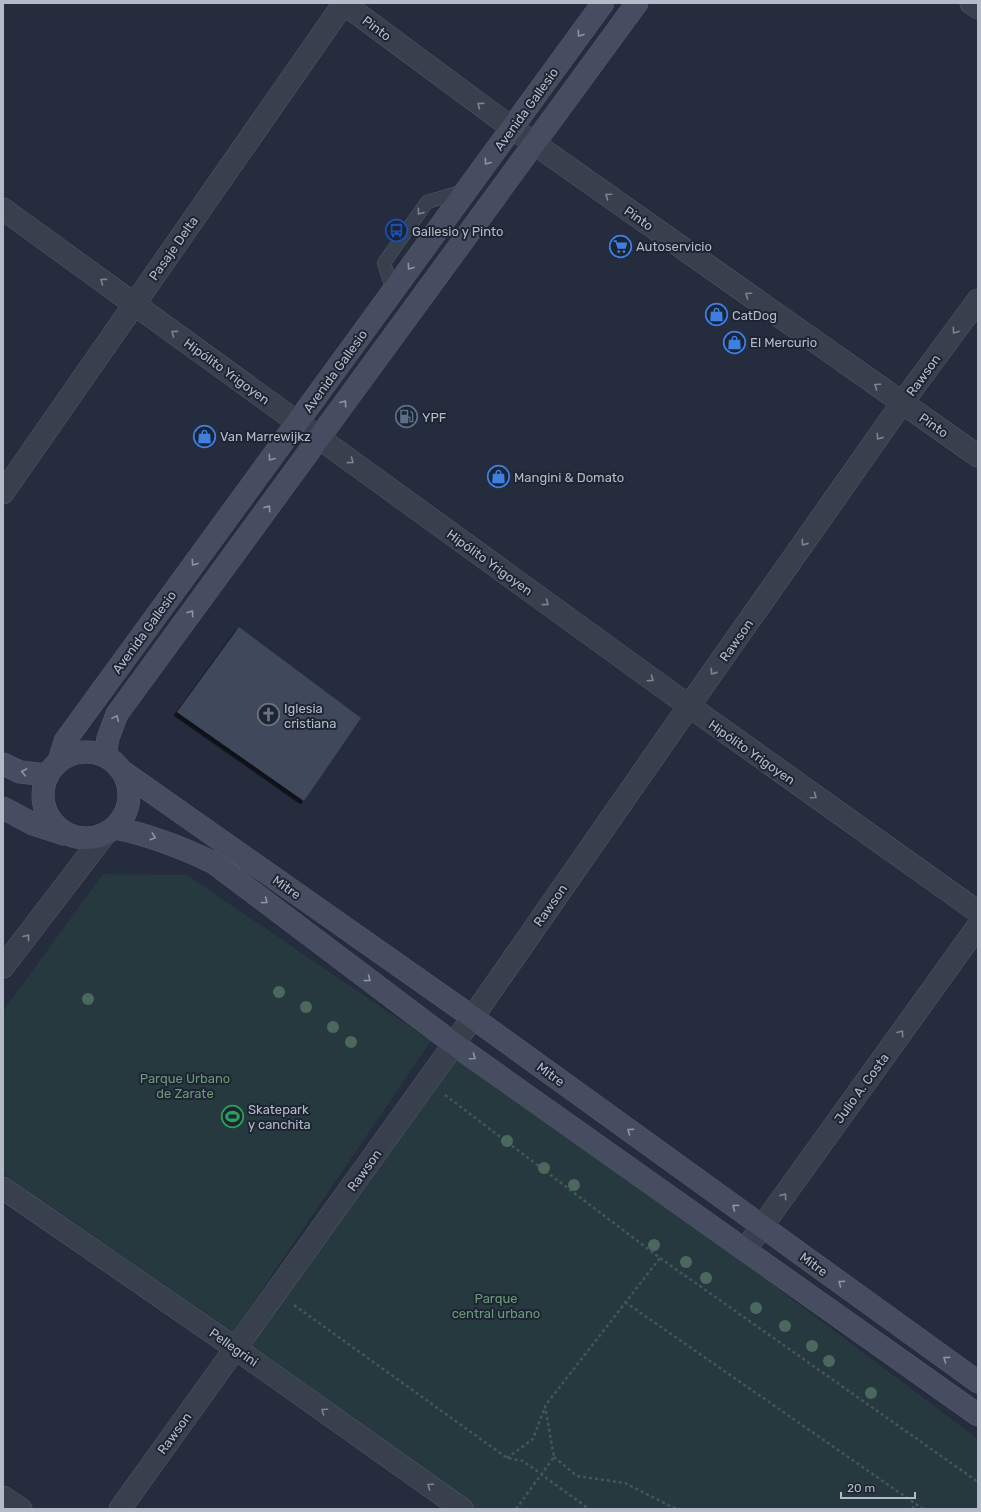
<svg xmlns="http://www.w3.org/2000/svg" width="981" height="1512" viewBox="0 0 981 1512" font-family="Rubik,sans-serif">
	<defs>
		<filter id="shadow"><feDropShadow dx="-3.5" dy="3.5" stdDeviation="0" flood-color="#0009"/></filter>
	</defs>
	<rect width="100%" height="100%" fill="#242c3d"/>
	<path fill="#26393e" d="M103 874 187 875 431 1041 233 1332 3 1173V1011Z
		M454 1044 978 1439V1509H467L235 1348Z"/>
	<path fill="#404a5c" filter="url(#shadow)" d="M239 627 361 718 304 801 177 712Z"/>
	<g fill="none" stroke-linecap="round" stroke-linejoin="round">
		<defs>
			<path id="lane" d="M393 291 384 263 427 202 464 191"/>
			<path id="street" d="M343 3 512 128 978 456
				M971 3 978 8
				M3 209 689 706 978 912
				M3 493 344 3
				M3 967 105 834
				M3 1188 235 1348 462 1509
				M745 1250 978 926
				M3 1497 21 1509
				M120 1509 454 1044 689 706 902 403 978 300"/>
			<path id="secondary" d="M43 795a43 43 0 1 1 86 0a43 43 0 1 1-86 0Z
				M105 756 108 738 117 714 637 3
				M59 761 65 741 603 3
				M3 764 20 772 47 775
				M122 771 472 1017 978 1382
				M3 808 33 824 64 834
				M115 828C150 835 181 847 214 863L454 1044 978 1415"/>
		</defs>
		<use href="#lane" stroke="#535a68" stroke-width="14"/>
		<use href="#street" stroke="#535a68" stroke-width="23"/>
		<use href="#secondary" stroke="#535a68" stroke-width="23"/>
		<path stroke="#44565b" stroke-width="2.5" stroke-dasharray="3 3" stroke-linecap="butt" d="M445 1095 660 1258 978 1482
			M625 1302 923 1509
			M294 1305 507 1458 523 1461 589 1509
			M554 1457 577 1476 625 1483 676 1509
			M507 1458 533 1439 545 1407
			M516 1509 554 1457 545 1406 660 1258
			M912 1509 916 1504"/>
		<use href="#lane" stroke="#383f4d" stroke-width="13"/>
		<use href="#street" stroke="#383f4d" stroke-width="22"/>
		<use href="#secondary" stroke="#464d60" stroke-width="22"/>
	</g>
	<g fill="#4b685e">
		<circle cx="279" cy="992" r="6"/>
		<circle cx="88" cy="999" r="6"/>
		<circle cx="306" cy="1007" r="6"/>
		<circle cx="333" cy="1027" r="6"/>
		<circle cx="351" cy="1042" r="6"/>
		<circle cx="507" cy="1141" r="6"/>
		<circle cx="544" cy="1168" r="6"/>
		<circle cx="574" cy="1185" r="6"/>
		<circle cx="654" cy="1245" r="6"/>
		<circle cx="686" cy="1262" r="6"/>
		<circle cx="706" cy="1278" r="6"/>
		<circle cx="756" cy="1308" r="6"/>
		<circle cx="785" cy="1326" r="6"/>
		<circle cx="812" cy="1346" r="6"/>
		<circle cx="829" cy="1361" r="6"/>
		<circle cx="871" cy="1393" r="6"/>
	</g>
	<defs><path id="oneway-chevron" d="M-2-3.5L2.5 0L-2 3.5" fill="none" stroke-width="1.6" stroke-linecap="round" stroke-linejoin="round"/></defs>
	<g stroke="#8d94a4">
		<use href="#oneway-chevron" transform="translate(580 34) rotate(126)"/>
		<use href="#oneway-chevron" transform="translate(487 162) rotate(126)"/>
		<use href="#oneway-chevron" transform="translate(410 267) rotate(126)"/>
		<use href="#oneway-chevron" transform="translate(344 403) rotate(-54)"/>
		<use href="#oneway-chevron" transform="translate(271 458) rotate(126)"/>
		<use href="#oneway-chevron" transform="translate(268 508) rotate(-54)"/>
		<use href="#oneway-chevron" transform="translate(194 563) rotate(126)"/>
		<use href="#oneway-chevron" transform="translate(191 613) rotate(-54)"/>
		<use href="#oneway-chevron" transform="translate(116 718) rotate(-66)"/>
		<use href="#oneway-chevron" transform="translate(24 772) rotate(-169)"/>
		<use href="#oneway-chevron" transform="translate(153 837) rotate(19)"/>
		<use href="#oneway-chevron" transform="translate(265 901) rotate(37)"/>
		<use href="#oneway-chevron" transform="translate(368 979) rotate(37)"/>
		<use href="#oneway-chevron" transform="translate(473 1057) rotate(35)"/>
		<use href="#oneway-chevron" transform="translate(630 1131) rotate(-144)"/>
		<use href="#oneway-chevron" transform="translate(735 1207) rotate(-144)"/>
		<use href="#oneway-chevron" transform="translate(841 1283) rotate(-144)"/>
		<use href="#oneway-chevron" transform="translate(946 1359) rotate(-144)"/>
	</g>
	<g stroke="#7c8391">
		<use href="#oneway-chevron" transform="translate(480 105) rotate(-143)"/>
		<use href="#oneway-chevron" transform="translate(608 196) rotate(-145)"/>
		<use href="#oneway-chevron" transform="translate(420 212) rotate(126)"/>
		<use href="#oneway-chevron" transform="translate(103 281) rotate(-144)"/>
		<use href="#oneway-chevron" transform="translate(748 295) rotate(-145)"/>
		<use href="#oneway-chevron" transform="translate(955 331) rotate(126)"/>
		<use href="#oneway-chevron" transform="translate(174 333) rotate(-144)"/>
		<use href="#oneway-chevron" transform="translate(877 386) rotate(-145)"/>
		<use href="#oneway-chevron" transform="translate(879 437) rotate(125)"/>
		<use href="#oneway-chevron" transform="translate(351 461) rotate(36)"/>
		<use href="#oneway-chevron" transform="translate(804 543) rotate(125)"/>
		<use href="#oneway-chevron" transform="translate(546 603) rotate(36)"/>
		<use href="#oneway-chevron" transform="translate(713 672) rotate(125)"/>
		<use href="#oneway-chevron" transform="translate(651 679) rotate(36)"/>
		<use href="#oneway-chevron" transform="translate(814 796) rotate(35)"/>
		<use href="#oneway-chevron" transform="translate(27 937) rotate(-52)"/>
		<use href="#oneway-chevron" transform="translate(901 1033) rotate(-54)"/>
		<use href="#oneway-chevron" transform="translate(784 1196) rotate(-54)"/>
		<use href="#oneway-chevron" transform="translate(324 1411) rotate(-145)"/>
		<use href="#oneway-chevron" transform="translate(430 1486) rotate(-145)"/>
	</g>
	<defs>
		<symbol id="bus-ring" viewBox="-11 -11 22 22"><circle r="9.5" fill="#1d2432" stroke="#1a4fb4" stroke-width="1.5"/><path d="M-5-6H5V4H4V6H2V4H-2V6H-4V4H-5ZM-3.5-4V0h7V-4ZM-3.5 1.2v1.5H-2V1.2ZM2 1.2v1.5H3.5V1.2Z" fill="#1a4fb4"/></symbol>
		<symbol id="supermarket-ring" viewBox="-11 -11 22 22"><circle r="9.5" fill="#1d2432" stroke="#3f7fe0" stroke-width="1.5"/><path d="M-6-5.5h2.5l.6 2H6L4.5 2H-2.5L-4.4-4H-6ZM-1.5 3.2a1.3 1.3 0 1 0 .1 0ZM3 3.2a1.3 1.3 0 1 0 .1 0Z" fill="#3f7fe0"/></symbol>
		<symbol id="shop-ring" viewBox="-11 -11 22 22"><circle r="9.5" fill="#1d2432" stroke="#3f7fe0" stroke-width="1.5"/><path d="M-5-2.5h2.3a2.7 3.5 0 0 1 5.4 0H5L5.5 6h-11ZM-1.5-2.5h3a1.5 2.3 0 0 0-3 0Z" fill="#3f7fe0"/></symbol>
		<symbol id="fuel-ring" viewBox="-11 -11 22 22"><circle r="9.5" fill="#1d2432" stroke="#5c6f8a" stroke-width="1.5"/><path d="M-5.5-6h7V0h2V4h1.3V-2.5L3-4.5l.8-.8L6-3V5H2.5V1h-1V6h-7ZM-4.2-4.7v3.2H.2V-4.7Z" fill="#5c6f8a"/></symbol>
		<symbol id="church-ring" viewBox="-11 -11 22 22"><circle r="9.5" fill="#1d2432" stroke="#6b7280" stroke-width="1.5"/><path d="M-1.2-6h2.4v3.5h3.3v2.4h-3.3V6h-2.4V-.1h-3.3v-2.4h3.3Z" fill="#6b7280"/></symbol>
		<symbol id="stadium-ring" viewBox="-11 -11 22 22"><circle r="9.5" fill="#1d2432" stroke="#2e9e5b" stroke-width="1.5"/><path d="M0-5a6.5 5 0 1 0 0 10a6.5 5 0 1 0 0-10ZM-3.5-1.8h7v3.6h-7Z" fill="#2e9e5b"/></symbol>
	</defs>
	<g fill-rule="evenodd">
		<use href="#bus-ring" x="384" y="218" width="25" height="25"/>
		<use href="#supermarket-ring" x="608" y="234" width="25" height="25"/>
		<use href="#shop-ring" x="704" y="302" width="25" height="25"/>
		<use href="#shop-ring" x="722" y="330" width="25" height="25"/>
		<use href="#fuel-ring" x="394" y="404" width="25" height="25"/>
		<use href="#shop-ring" x="192" y="424" width="25" height="25"/>
		<use href="#shop-ring" x="486" y="464" width="25" height="25"/>
		<use href="#church-ring" x="256" y="702" width="25" height="25"/>
		<use href="#stadium-ring" x="220" y="1104" width="25" height="25"/>
	</g>
	<g text-anchor="middle" stroke-width="4" stroke-linejoin="round" paint-order="stroke">
		<g font-size="13" fill="#b3bac8" stroke="#1d2432">
			<text transform="translate(377 28) rotate(37)" y="5">Pinto</text>
			<text transform="translate(526 109) rotate(-54)" y="5">Avenida Gallesio</text>
			<text transform="translate(639 218) rotate(35)" y="5">Pinto</text>
			<text transform="translate(173 248) rotate(-55)" y="5">Pasaje Delta</text>
			<text transform="translate(227 371) rotate(36)" y="5">Hipólito Yrigoyen</text>
			<text transform="translate(335 371) rotate(-54)" y="5">Avenida Gallesio</text>
			<text transform="translate(923 375) rotate(-54)" y="5">Rawson</text>
			<text transform="translate(934 425) rotate(35)" y="5">Pinto</text>
			<text transform="translate(490 562) rotate(36)" y="5">Hipólito Yrigoyen</text>
			<text transform="translate(144 632) rotate(-54)" y="5">Avenida Gallesio</text>
			<text transform="translate(736 640) rotate(-55)" y="5">Rawson</text>
			<text transform="translate(752 752) rotate(35)" y="5">Hipólito Yrigoyen</text>
			<text transform="translate(287 887) rotate(35)" y="5">Mitre</text>
			<text transform="translate(550 905) rotate(-55)" y="5">Rawson</text>
			<text transform="translate(551 1074) rotate(36)" y="5">Mitre</text>
			<text transform="translate(861 1088) rotate(-54)" y="5">Julio A. Costa</text>
			<text transform="translate(364 1170) rotate(-54)" y="5">Rawson</text>
			<text transform="translate(814 1264) rotate(36)" y="5">Mitre</text>
			<text transform="translate(234 1347) rotate(35)" y="5">Pellegrini</text>
			<text transform="translate(174 1433) rotate(-54)" y="5">Rawson</text>
		</g>
		<g font-size="13" fill="#b3bac8" stroke="#1d2432" text-anchor="start">
			<text x="412" y="236">Gallesio y Pinto</text>
			<text x="636" y="251">Autoservicio</text>
			<text x="732" y="320">CatDog</text>
			<text x="750" y="347">El Mercurio</text>
			<text x="422" y="422">YPF</text>
			<text x="220" y="441">Van Marrewijkz</text>
			<text x="514" y="482">Mangini &amp; Domato</text>
			<text x="284" y="713">Iglesia<tspan x="284" dy="15">cristiana</tspan></text>
			<text x="248" y="1114">Skatepark<tspan x="248" dy="15">y canchita</tspan></text>
		</g>
		<g font-size="13" fill="#6b9979" stroke="#1d2432">
			<text x="185" y="1083">Parque Urbano<tspan x="185" dy="15">de Zarate</tspan></text>
			<text x="496" y="1303">Parque<tspan x="496" dy="15">central urbano</tspan></text>
		</g>
	</g>
	<rect width="981" height="1512" fill="none" stroke="#b3bac8" stroke-width="8"/>
	<path d="M841 1492v6h74v-6" fill="none" stroke="#b3bac8" stroke-width="2"/>
	<text x="847" y="1492" font-size="12" fill="#b3bac8" stroke="#1d2432" stroke-width="3" paint-order="stroke">20 m</text>
</svg>
